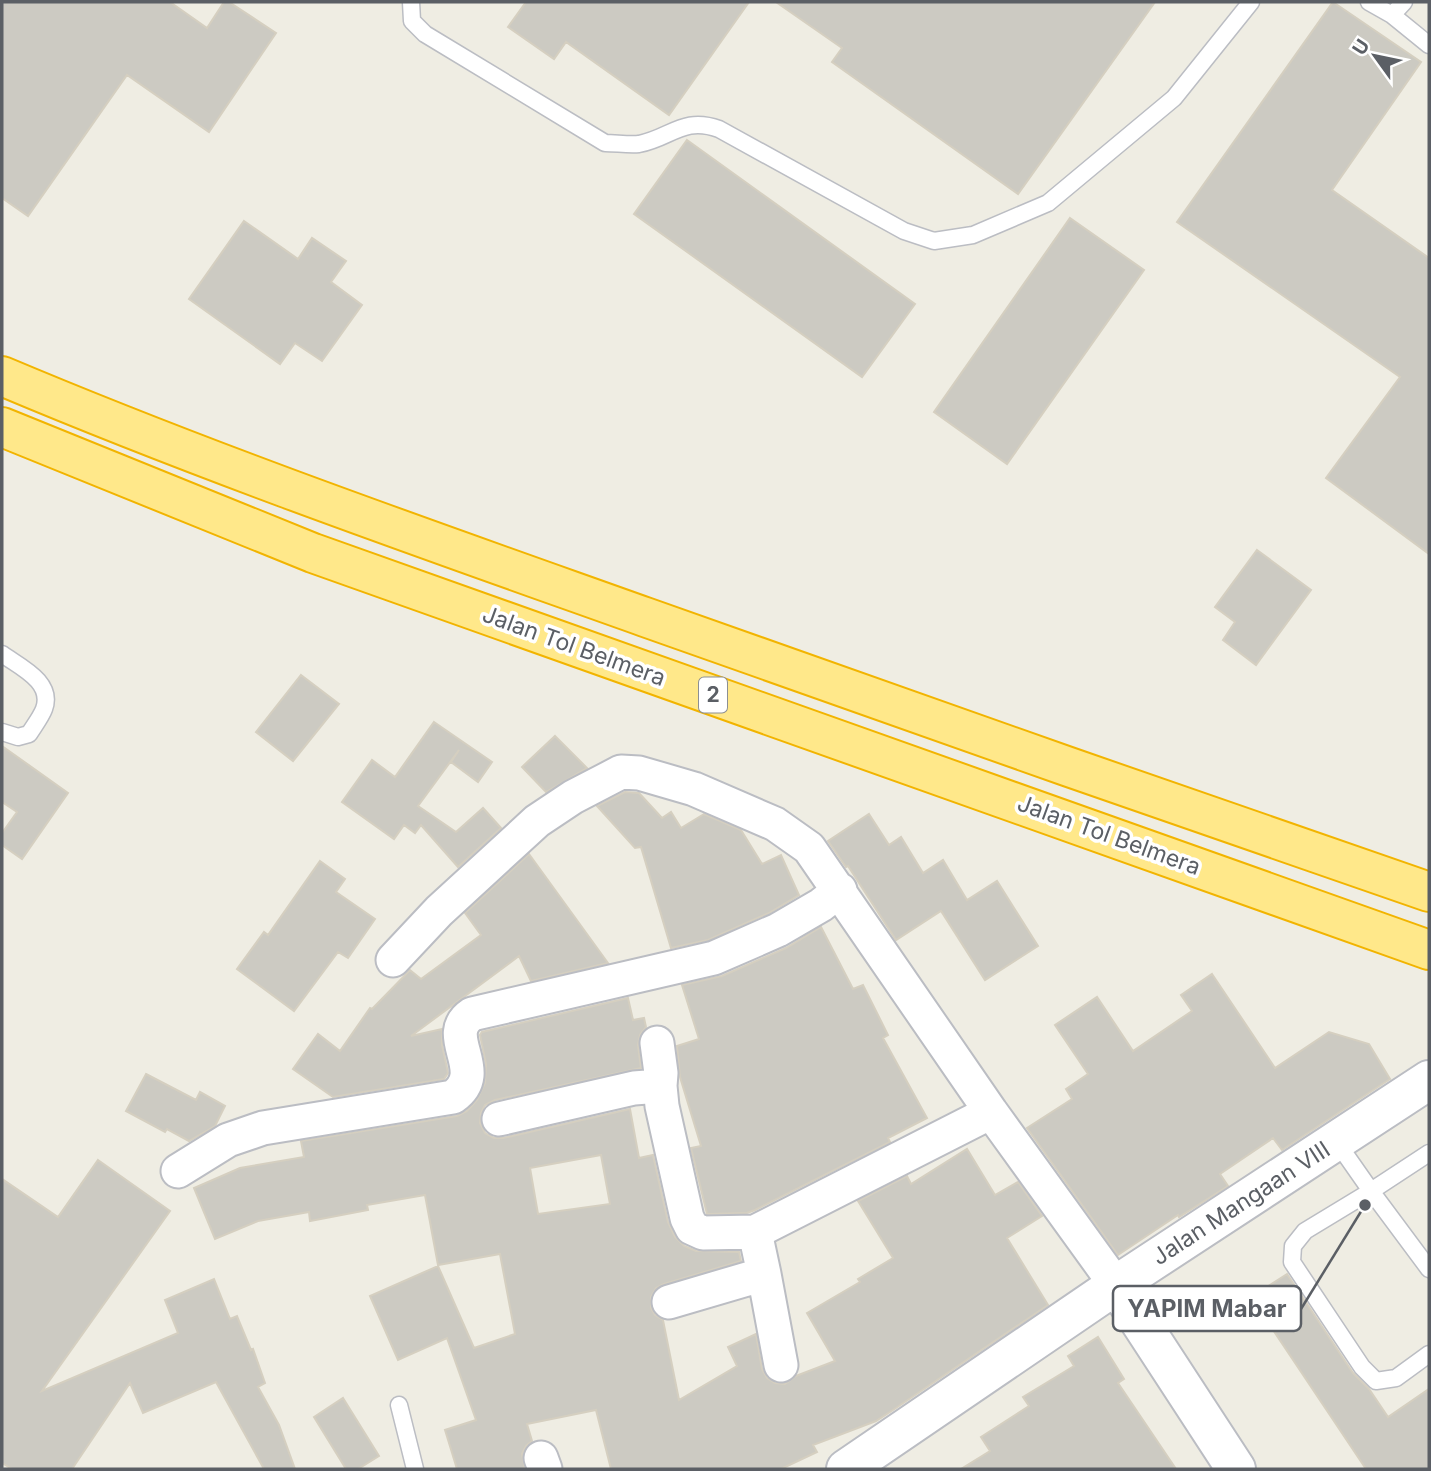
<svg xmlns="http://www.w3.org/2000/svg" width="1431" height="1471" viewBox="0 0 1431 1471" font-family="Inter,sans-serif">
	<rect width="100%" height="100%" fill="#efede3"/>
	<path fill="#cccac2" stroke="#d5cfc0" stroke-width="2" fill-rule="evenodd" d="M2 2H170L207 28 224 2H229L276 33 209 132 127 75 28 216 2 198Z
		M526 2H749L669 115 566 42 554 59 508 27Z
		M776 2H1155L1018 194 832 62 842 48Z
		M1333 2 1421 62 1332 190 1429 258V554L1326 478 1400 377 1177 222Z
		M687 140 915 304 862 377 634 214Z
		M1070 218 1144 270 1007 464 934 412Z
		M244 221 298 259 312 238 346 261 331 282 362 305 322 361 295 343 280 364 189 299Z
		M1257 550 1311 590 1256 665 1223 640 1235 622 1215 607Z
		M301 675 339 704 293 761 256 732Z
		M434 722 492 762 478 782 451 762 459 750 418 806 456 832 483 808 501 828 458 867 421 825 415 833 404 825 394 839 342 802 372 760 395 777Z
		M555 736 587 768 546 792 522 767Z
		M2 746 68 793 22 859 2 845V833L17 812 2 802Z
		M625 792 639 793 662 818 671 812 681 828 704 814 741 830 762 864 781 855 799 895 769 913 708 940 671 948 641 847 635 848 597 806Z
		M869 814 889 845 901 837 923 873 943 860 967 900 997 881 1038 946 985 980 941 911 896 940 848 866 846 867 828 841Z
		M529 854 608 963 531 981 519 956 411 1036 442 1029V1045L447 1068 448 1073 444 1079 333 1097 293 1069 318 1034 340 1051 370 1008 372 1009 410 970 421 979 481 935 465 913Z
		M320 861 345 879 336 892 375 919 348 958 338 952 294 1011 237 969 264 932 268 935Z
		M821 927 853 989 863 985 888 1035 883 1038 927 1118 888 1138 890 1142 755 1210 747 1213 707 1214 691 1148 701 1146 680 1077 677 1046 699 1039 682 985 722 976 786 948Z
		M1212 974 1275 1068 1329 1032 1369 1044 1390 1079 1282 1150 1273 1138 1220 1174 1228 1186 1179 1217 1178 1215 1118 1255 1027 1128 1072 1099 1066 1089 1088 1074 1055 1025 1097 997 1133 1051 1192 1011 1181 995Z
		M628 998 633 1020 644 1018 646 1027 640 1035 638 1045 641 1068 495 1100 485 1105 481 1113 480 1123 485 1133 494 1138H503L630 1109 639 1158 653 1155 668 1222 675 1237 684 1246 696 1251 739 1252 741 1261 664 1284 656 1288 651 1297V1308L655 1315 663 1320 679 1400 737 1366 728 1347 756 1334 762 1369 767 1378 775 1383 785 1384 796 1376 835 1361 807 1313 860 1282 858 1279 893 1258 858 1201 907 1176 911 1184 967 1149 995 1195 1018 1182 1042 1216 1007 1238 1048 1305 893 1410 876 1421 813 1445 817 1452 781 1469H611L596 1410 527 1424 532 1441 526 1446 522 1454 525 1469H457L445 1430 476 1420 447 1338 398 1360 370 1296 438 1266 474 1348 515 1334 500 1254 438 1265 425 1195 367 1205 368 1210 310 1221 309 1212 258 1221 215 1239 194 1188 240 1168 304 1157 301 1141 457 1116 467 1111 477 1100 485 1083 486 1064 480 1035 482 1032ZM601 1155 610 1204 538 1214 530 1168Z
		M146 1074 196 1100 200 1092 225 1106 215 1126 189 1141 167 1129 165 1132 126 1111Z
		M98 1160 170 1211 42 1391 178 1333 165 1300 214 1279 230 1319 237 1316 251 1350 253 1349 265 1383 258 1387 279 1425 295 1469H264L216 1382 143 1413 130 1383 72 1469H12L2 1463V1179L58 1217Z
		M1287 1274 1353 1373 1369 1389 1388 1417 1429 1389V1469H1366L1251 1297Z
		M1098 1337 1124 1379 1118 1383 1176 1469H961L990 1451 981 1437 1029 1406 1023 1397 1074 1366 1068 1356Z
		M343 1398 379 1456 358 1469H346L314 1417Z"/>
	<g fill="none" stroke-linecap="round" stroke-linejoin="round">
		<defs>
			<path id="service" d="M411 2 412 21 425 34 605 143C616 143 628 145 639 144 671 138 683 116 719 129L904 231 934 241 973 235 1048 203 1174 98 1251 2
				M1369 2 1392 15 1404 2
				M1392 15 1429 45
				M2 654C20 667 54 682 44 709 41 717 34 726 29 734L18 737 2 732
				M1336 1141 1371 1191 1305 1231 1293 1246 1292 1262 1362 1367 1376 1381 1396 1378 1429 1354
				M1429 1153 1371 1191 1429 1269
				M399 1405 415 1469"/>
			<path id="minor" d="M393 960 439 911 537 821 573 797 621 772 639 773 694 789 775 824 809 848 991 1112 1116 1285
				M657 1043 661 1073 660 1086
				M499 1119 634 1088 660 1086 662 1106 687 1218 692 1228 703 1233 755 1232
				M178 1171 228 1140 263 1128 453 1097C490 1071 439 1036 472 1014L714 958 778 930 821 905 840 890
				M764 1274 781 1365
				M669 1302 764 1274 755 1232 991 1112
				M541 1458 545 1469"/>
			<path id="tertiary" d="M1116 1285 1236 1469
				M846 1469 1116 1285 1429 1080"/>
			<path id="motorway" d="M2 376C213 465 429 540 645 617 906 710 1167 802 1429 892
				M2 427 313 553 1429 950"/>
		</defs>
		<use href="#service" stroke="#bbbdc3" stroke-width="19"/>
		<use href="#minor" stroke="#bbbdc3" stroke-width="37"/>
		<use href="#tertiary" stroke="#bbbdc3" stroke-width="42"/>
		<use href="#motorway" stroke="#f2b400" stroke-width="42"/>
		<use href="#service" stroke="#fff" stroke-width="16"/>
		<use href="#minor" stroke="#fff" stroke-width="33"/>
		<use href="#tertiary" stroke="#fff" stroke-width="38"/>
		<use href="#motorway" stroke="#ffe88a" stroke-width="38"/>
	</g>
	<g text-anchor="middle" stroke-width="7" stroke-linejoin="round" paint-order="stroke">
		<rect fill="#fff" stroke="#8c8f93" stroke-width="2" x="699" y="677.5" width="28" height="35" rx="5"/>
		<g font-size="21" font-weight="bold" fill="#5b5f65">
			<text x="713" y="702">2</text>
		</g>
		<g font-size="23" fill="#5b5f65" stroke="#fff">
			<text transform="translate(574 646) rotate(20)" y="8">Jalan Tol Belmera</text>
			<text transform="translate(1109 835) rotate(20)" y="8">Jalan Tol Belmera</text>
			<text transform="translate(1241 1203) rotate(-33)" y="8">Jalan Mangaan VIII</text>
		</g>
	</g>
	<path fill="none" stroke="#5b5f65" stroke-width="2.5" d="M1365 1205L1301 1309"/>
	<circle fill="#5b5f65" stroke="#fff" stroke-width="2.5" cx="1365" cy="1205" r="7"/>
	<rect fill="#fff" stroke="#5b5f65" stroke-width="2.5" x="1113" y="1286" width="188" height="45" rx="7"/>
	<g font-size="24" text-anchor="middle" font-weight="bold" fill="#5b5f65">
		<text x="1207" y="1317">YAPIM Mabar</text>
	</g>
	<rect width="1431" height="1471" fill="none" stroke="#5b5f65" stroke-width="7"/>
	<g transform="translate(1375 56) rotate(303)" stroke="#ffffff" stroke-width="5" paint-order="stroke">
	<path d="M0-5L12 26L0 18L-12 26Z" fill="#5b5f65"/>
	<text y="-10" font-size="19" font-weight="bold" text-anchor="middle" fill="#5b5f65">U</text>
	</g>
</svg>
